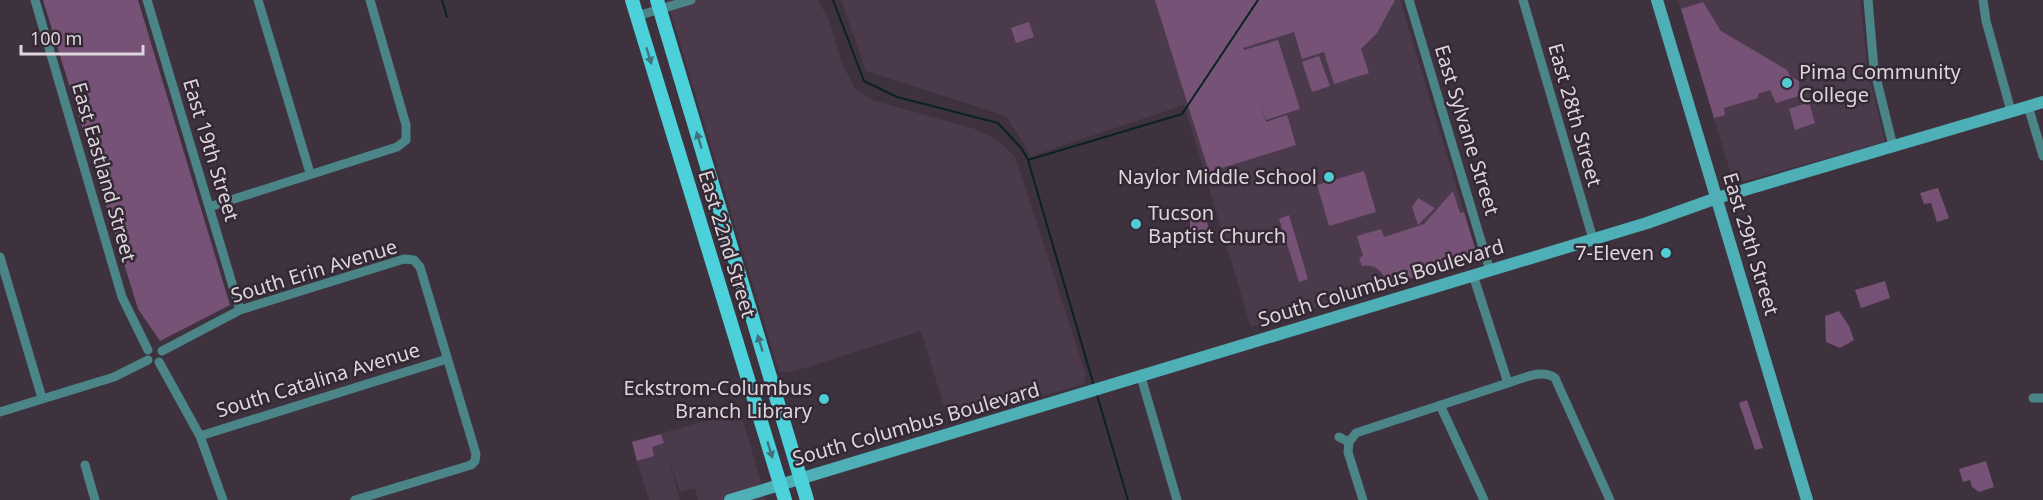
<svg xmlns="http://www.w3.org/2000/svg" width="2043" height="500" viewBox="0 0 2043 500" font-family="'Noto Sans',sans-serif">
	<rect width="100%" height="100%" fill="#3e323e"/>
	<path fill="#4b3a4b" d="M667 0H817L828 17 843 66 855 88 872 100 975 129 996 139 1015 156 1086 375 1084 384 954 421 947 416 921 331 792 372H779Z
		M841 0H1400L1478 258 1251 327 1184 105 1031 156 1006 116 866 71Z
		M1678 0H1860L1867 66 1885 142 1734 184Z
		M736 412 741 413 766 500H698L695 488 680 492 668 456 680 500H649L632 442Z"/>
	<path fill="#775277" d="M43 0H138L230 305 160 341 138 309Z
		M1155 0H1395L1377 33 1361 49 1369 73 1334 84 1324 52 1302 59 1294 32 1243 48 1244 50 1278 40 1300 109 1266 120 1260 103 1266 122 1287 115 1296 145 1209 172Z
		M1703 2 1721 31 1787 70 1791 77 1799 81V96L1776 103 1770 90 1758 94V98L1724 108 1725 115 1714 118 1681 9Z
		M1029 22 1034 37 1016 43 1011 28Z
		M1319 56 1330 86 1312 92 1302 62Z
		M1809 102 1815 123 1795 130 1789 109Z
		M1364 171 1376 212 1329 226 1317 185Z
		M1938 188 1949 218 1937 222 1931 203 1924 204 1920 193Z
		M1453 191 1460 213 1464 212 1478 258 1388 285C1384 273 1376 263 1362 266L1359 258 1363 256 1357 236 1381 229 1384 237 1424 224Z
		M1418 198 1435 208 1418 225 1412 207Z
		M1205 214 1209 230 1190 236V219Z
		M1289 215 1308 279 1299 282 1279 219Z
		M1885 281 1890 298 1861 308 1855 290Z
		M1839 311 1849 326 1854 340 1840 348 1826 342 1825 316Z
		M1747 400 1763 448 1755 450 1739 403Z
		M661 434 664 443 652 447 654 456 637 461 632 442Z
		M1986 461 1994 487 1979 492 1972 487 1970 480 1963 482 1959 469Z"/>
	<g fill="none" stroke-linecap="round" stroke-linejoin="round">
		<path stroke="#0a2223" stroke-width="2" d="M442 0 447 17
			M833 0 864 81 897 97 998 123 1022 149 1028 160
			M1094 386 1028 160 1182 114 1258 0
			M1097 395 1128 500"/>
		<path stroke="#4b8588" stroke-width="9" d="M35 0 122 297 148 350
			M147 0 240 310
			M258 0 310 173
			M370 0 406 125V140
			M1409 0 1490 271
			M1523 0 1593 239
			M1868 0 1874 69 1893 146
			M1983 0 1986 21 2011 111
			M637 16 691 0
			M2028 106 2043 156
			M209 207 397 147 406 140
			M0 257 42 398
			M1473 275 1508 383C1522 379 1542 368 1555 378L1610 500
			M162 351 240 310 404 259 414 260 420 267 476 454 475 461 471 465 355 500
			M159 362 200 436 223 500
			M1141 377 1177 500
			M2033 398H2043
			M1440 405 1484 500
			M0 412 114 377 148 360
			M200 436 447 359
			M1339 437 1349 442 1356 433 1508 383
			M1349 442 1348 452 1363 500
			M85 465 95 500"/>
		<path stroke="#4eb0b6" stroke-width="12" d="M1657 0 1807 500
			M730 500 1647 223 1717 198 2043 102"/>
		<path stroke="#4cd1da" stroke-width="14" d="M632 0 785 500
			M657 0 807 500"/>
	</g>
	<defs><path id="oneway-solid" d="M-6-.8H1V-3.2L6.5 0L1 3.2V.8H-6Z" transform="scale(1.5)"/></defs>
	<g fill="#3f747f">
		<use href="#oneway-solid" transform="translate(649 56) rotate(73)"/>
		<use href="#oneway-solid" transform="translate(699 140) rotate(-107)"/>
		<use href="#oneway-solid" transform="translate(760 343) rotate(-107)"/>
		<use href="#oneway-solid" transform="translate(770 450) rotate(73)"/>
	</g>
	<g fill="#51ccd4" stroke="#342834" stroke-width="2">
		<circle cx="1787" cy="83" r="6"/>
		<circle cx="1329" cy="177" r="6"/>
		<circle cx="1136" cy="224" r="6"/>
		<circle cx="1666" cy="253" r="6"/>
		<circle cx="824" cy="399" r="6"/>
	</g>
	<g text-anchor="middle" stroke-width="5" stroke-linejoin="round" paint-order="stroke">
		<g font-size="20" fill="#ddd5dc" stroke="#342834" text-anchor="end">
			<text x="1799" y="79" text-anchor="start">Pima Community<tspan x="1799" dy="23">College</tspan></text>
			<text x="1317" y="184">Naylor Middle School</text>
			<text x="1148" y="220" text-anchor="start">Tucson<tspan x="1148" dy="23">Baptist Church</tspan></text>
			<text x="1654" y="260">7-Eleven</text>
			<text x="812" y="395">Eckstrom-Columbus<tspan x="812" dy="23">Branch Library</tspan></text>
		</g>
		<g font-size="20" fill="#ddd5dc" stroke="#342834">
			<text transform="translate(1575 115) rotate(74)" y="7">East 28th Street</text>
			<text transform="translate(1467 130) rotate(73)" y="7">East Sylvane Street</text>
			<text transform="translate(211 150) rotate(73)" y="7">East 19th Street</text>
			<text transform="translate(104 172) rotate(74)" y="7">East Eastland Street</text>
			<text transform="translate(727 244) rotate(73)" y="7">East 22nd Street</text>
			<text transform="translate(1751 244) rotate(73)" y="7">East 29th Street</text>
			<text transform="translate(314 271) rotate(-17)" y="7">South Erin Avenue</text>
			<text transform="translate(1381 283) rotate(-17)" y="7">South Columbus Boulevard</text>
			<text transform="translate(318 380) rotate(-17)" y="7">South Catalina Avenue</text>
			<text transform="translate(916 424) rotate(-16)" y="7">South Columbus Boulevard</text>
		</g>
	</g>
	<path d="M21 45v9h122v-9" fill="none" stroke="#ddd5dc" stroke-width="3"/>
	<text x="30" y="45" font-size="18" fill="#ddd5dc" stroke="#342834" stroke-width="4.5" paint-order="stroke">100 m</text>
</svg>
